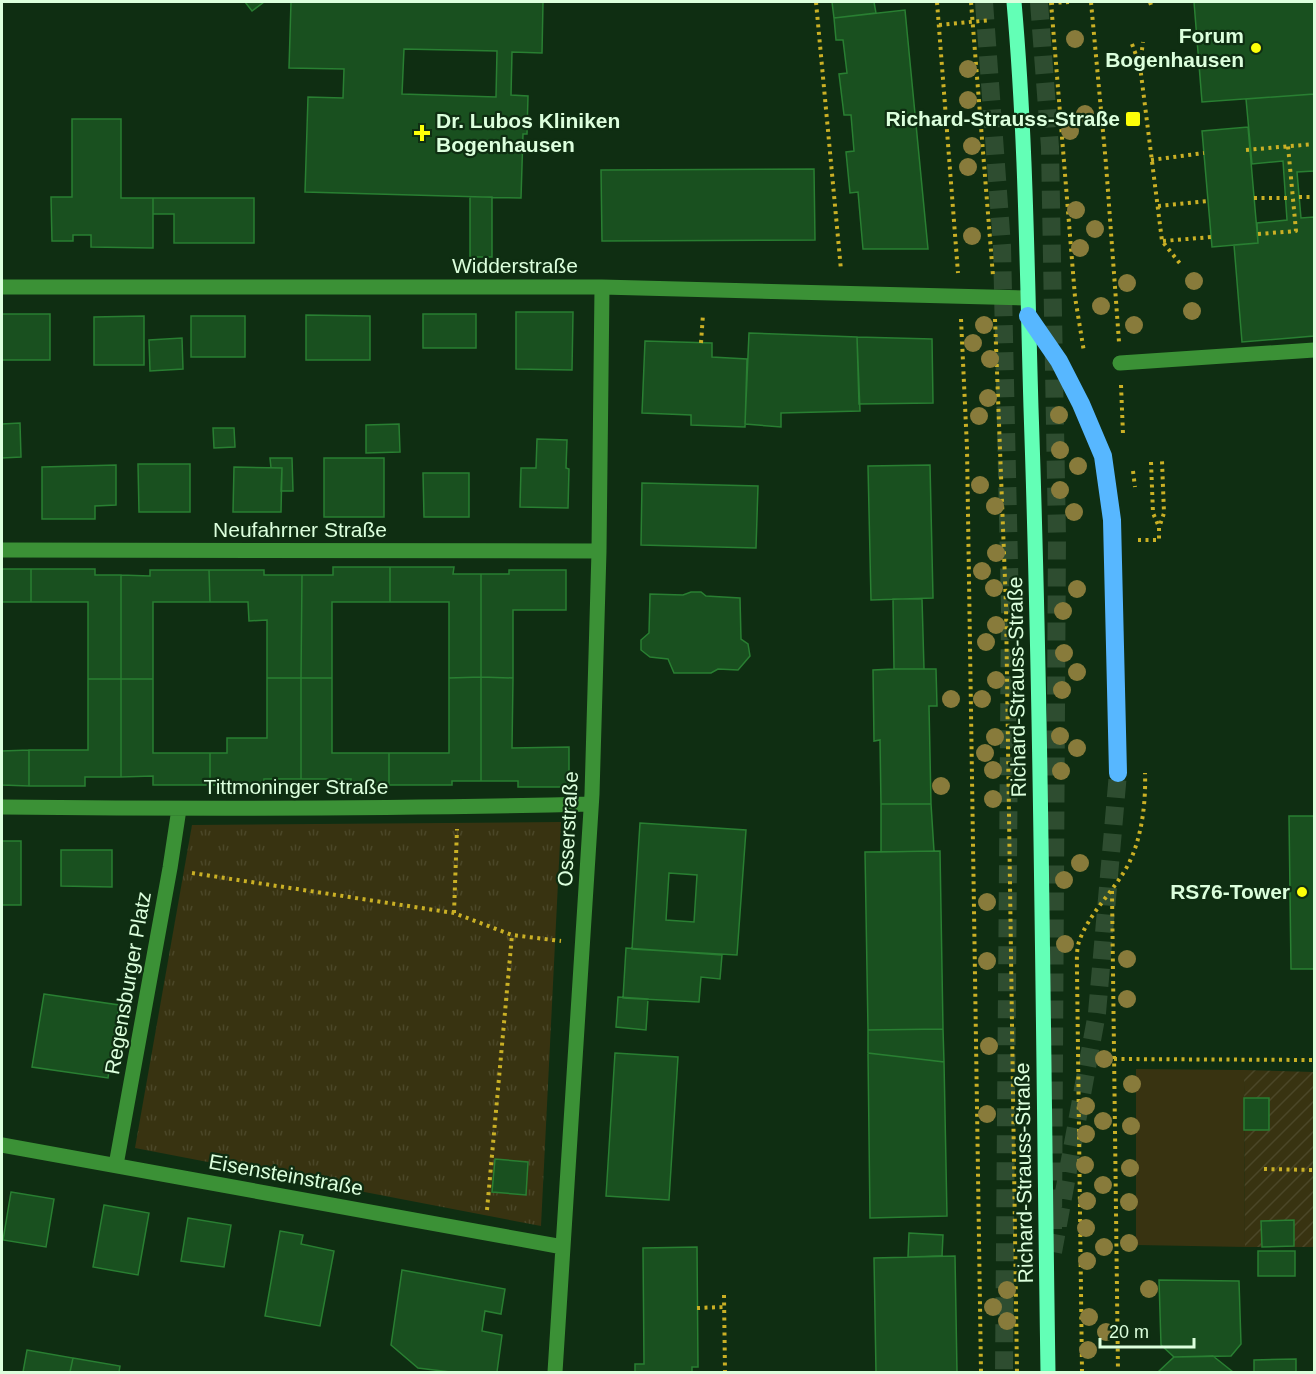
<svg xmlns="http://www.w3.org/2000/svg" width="1316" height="1374" viewBox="0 0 1316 1374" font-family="Arial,sans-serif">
	<defs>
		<pattern id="park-tufts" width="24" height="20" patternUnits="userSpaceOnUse" patternTransform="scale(1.5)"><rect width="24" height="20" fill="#383311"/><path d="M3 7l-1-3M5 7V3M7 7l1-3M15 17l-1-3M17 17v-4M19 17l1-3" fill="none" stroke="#4b4728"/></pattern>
		<pattern id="garden-furrows" width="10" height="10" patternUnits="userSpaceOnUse" patternTransform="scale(1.5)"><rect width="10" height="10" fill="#383311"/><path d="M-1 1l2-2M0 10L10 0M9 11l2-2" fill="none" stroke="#4b4728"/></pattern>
	</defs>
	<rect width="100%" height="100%" fill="#0f2e12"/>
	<path fill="#383311" d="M1136 1069 1244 1070 1245 1247 1136 1245Z"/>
	<path fill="url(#park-tufts)" d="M561 822 541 1226 135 1148 192 825Z"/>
	<path fill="url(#garden-furrows)" d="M1244 1070 1314 1072V1247H1245Z"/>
	<path fill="#19501f" stroke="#297f32" stroke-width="1.5" fill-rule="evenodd" d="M245 2H264L252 11Z
		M291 2H543L542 53 512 52 511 95 528 96 527 134H523L521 198 305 192 308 97 343 98 344 69 289 68ZM404 49 497 51 496 97 402 94Z
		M832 2H874L876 13 834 18Z
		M1194 2H1314V94L1202 102Z
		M905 10 928 249H863L858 192 850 193 846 152 854 151 851 115H844L839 74 847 73 843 40H836L834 18Z
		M1314 94V171L1297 172 1301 218 1314 217V336L1242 342 1234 245 1258 243 1257 223 1287 220 1283 161 1252 164 1246 99Z
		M72 119H121V198H153V248L91 247V235H73V241H52L51 197H72Z
		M1248 127 1258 243 1212 247 1202 131Z
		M814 169 815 240 602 241 601 170Z
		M470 197H492V257H470Z
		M153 198H254V243H174V214H153Z
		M516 312H573L572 370 516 369Z
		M2 314H50V360H2Z
		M423 314H476V348H423Z
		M306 315 370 316V360H306Z
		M144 316V365H94V317Z
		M191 316H245V357H191Z
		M749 333 857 337 860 411 781 413V427L745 424Z
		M857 337 932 339 933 403 859 404Z
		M182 338 183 369 150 371 149 340Z
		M645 341 712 343V357L747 359 745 427 691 425V415L642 413Z
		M20 423 21 457 2 458V424Z
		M399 424 400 452 366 453V425Z
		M213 428H234L235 447 214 448Z
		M537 439 567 440 566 468 569 469 568 508 520 507 521 468H536Z
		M270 458H292L293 491H281L282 468H271Z
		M324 458H384V517H324Z
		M138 464H190V512H139Z
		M116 465V505L95 506V519H42V467Z
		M930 465 933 598 871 600 868 466Z
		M234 467 282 468 281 512H233Z
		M423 473H469V517H424Z
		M642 483 758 486 756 548 641 545Z
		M333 567H390V602H332V678H301L302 575H333Z
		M390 567H454L453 574H481V677L449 678V602H390Z
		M2 569H31V602H2Z
		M31 569H95V575H121V679H88V602H31Z
		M150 570H209L210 602H153V679H121V575L150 576Z
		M209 570H264V575H302L301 678H267V620L249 621 248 602H210Z
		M509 570H566V610H513V678L481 677V574H509Z
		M691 592H701L706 596 740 598 741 639 748 644 750 656 738 670 718 669 711 673H674L668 659 650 657 641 650V640L649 633 650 594 683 595Z
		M893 599H922L924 669H894Z
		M894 669H936L937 706H929L931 804H881L880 740 874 741 873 670Z
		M481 677V781H452V785H389V753H449V678Z
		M481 677 513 678 512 748 569 747V787H518V781H481Z
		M267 678H301V779H264L263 785H210V753H227V738H267Z
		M301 678H332V753H389V785H351V779H301Z
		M88 679H121V777H85V786H29V750H88Z
		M121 679H153V753H210V785H153V776L121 777Z
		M29 750V786L2 785V751Z
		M881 804H931L934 851 881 852Z
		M1289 816H1314V969H1291Z
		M640 823 746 830 737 955 632 949ZM669 873 697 875 694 922 666 920Z
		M2 841H21V905H2Z
		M61 850H112V887L61 886Z
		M940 851 943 1029 868 1030 865 852Z
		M626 948 722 955 720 979 701 977 699 1002 623 998Z
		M44 994 119 1005 108 1078 32 1067Z
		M618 997 648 999 646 1030 616 1027Z
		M943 1029 944 1062 868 1053V1030Z
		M615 1053 678 1057 669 1200 606 1196Z
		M868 1053 944 1062 947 1216 870 1218Z
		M1244 1098H1269V1130H1244Z
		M495 1159 528 1162 526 1195 492 1192Z
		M11 1192 54 1199 46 1247 3 1240Z
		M104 1205 149 1213 138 1275 93 1267Z
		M188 1218 231 1225 224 1267 181 1261Z
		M1294 1220V1246L1262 1247 1261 1221Z
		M280 1231 303 1235 301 1244 334 1251 320 1326 265 1316Z
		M909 1233 943 1235 942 1256 908 1257Z
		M697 1247 698 1367H692V1372H635V1364H644L643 1248Z
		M1258 1251H1295V1276H1258Z
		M955 1256 957 1372H876L874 1258Z
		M402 1270 505 1289 501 1314 485 1311 482 1331 502 1335 497 1372H450L418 1368 391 1345Z
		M1159 1280 1239 1281 1241 1344 1231 1356 1174 1357 1161 1345Z
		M27 1350 73 1358 70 1372H23Z
		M1213 1356 1233 1372H1158L1174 1357Z
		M73 1358 120 1366 119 1372H70Z
		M1296 1359V1372H1254V1360Z"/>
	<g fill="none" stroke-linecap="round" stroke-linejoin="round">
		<path stroke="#2e4d30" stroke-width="18" stroke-dasharray="18 9" stroke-linecap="butt" d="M984 2 1002 246 1010 609 1004 1372
			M1039 2 1050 147 1057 536 1053 1229
			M1053 1252 1097 1013 1118 773"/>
		<path stroke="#cab025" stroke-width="4" stroke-dasharray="3 4.5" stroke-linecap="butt" d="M816 2 841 270
			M937 2 958 273
			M971 2 993 276
			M1051 2 1075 297 1084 352
			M1091 2 1106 164 1119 342
			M1150 2 1151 5
			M1051 3 1071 2
			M939 25 991 20
			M1132 44 1140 66 1162 241 1182 266
			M1140 65 1143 42
			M1246 150 1314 144
			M1151 160 1204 153
			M1299 197H1314
			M1254 198H1287
			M1158 206 1208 201
			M1258 234 1296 231 1288 146
			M1163 241 1211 237
			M961 319 967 448 981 1372
			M995 319 1006 606 1017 1372
			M701 343 703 314
			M1121 385 1123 434
			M1151 462 1153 513 1159 527
			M1133 471 1135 487
			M1138 540H1159V528L1164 513 1162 461
			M192 873 454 913 512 935 561 941
			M1112 891 1118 1372
			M454 913 457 829
			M1114 1059 1314 1060
			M1264 1169 1314 1170
			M487 1210 512 935
			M724 1295 725 1372
			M697 1308 724 1307
			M1082 1372 1077 971C1077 961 1076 948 1080 939 1091 911 1114 891 1128 865 1142 838 1146 802 1145 773"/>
		<path stroke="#3b9136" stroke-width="15" d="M2 287H602L1027 298
			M1120 363 1314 350
			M2 550 599 551
			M2 807C198 809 395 809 591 804
			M2 1145 563 1247
			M116 1165 170 868 179 809
			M555 1372 592 794 599 551 602 287"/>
		<path stroke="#63ffb6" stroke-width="15" d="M1014 2C1026 137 1027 272 1031 408 1042 729 1043 1051 1048 1372"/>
		<path stroke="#57b7ff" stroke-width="18" d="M1028 316 1059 361 1081 404 1103 456 1112 520 1118 773"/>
	</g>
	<g fill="#887b3b">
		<circle cx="1075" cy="39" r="9"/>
		<circle cx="968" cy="69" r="9"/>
		<circle cx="968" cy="100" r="9"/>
		<circle cx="1085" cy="114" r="9"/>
		<circle cx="1070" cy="131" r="9"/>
		<circle cx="972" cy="146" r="9"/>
		<circle cx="968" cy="167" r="9"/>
		<circle cx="1076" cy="210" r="9"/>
		<circle cx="1095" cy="229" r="9"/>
		<circle cx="972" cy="236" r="9"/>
		<circle cx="1080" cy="248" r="9"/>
		<circle cx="1194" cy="281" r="9"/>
		<circle cx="1127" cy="283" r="9"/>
		<circle cx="1101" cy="306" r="9"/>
		<circle cx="1192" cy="311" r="9"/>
		<circle cx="984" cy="325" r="9"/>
		<circle cx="1134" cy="325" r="9"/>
		<circle cx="973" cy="343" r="9"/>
		<circle cx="990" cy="359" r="9"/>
		<circle cx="988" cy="398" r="9"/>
		<circle cx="1059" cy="415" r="9"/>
		<circle cx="979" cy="416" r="9"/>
		<circle cx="1060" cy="450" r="9"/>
		<circle cx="1078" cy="466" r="9"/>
		<circle cx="980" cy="485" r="9"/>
		<circle cx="1060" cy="490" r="9"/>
		<circle cx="995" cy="506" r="9"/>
		<circle cx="1074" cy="512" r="9"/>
		<circle cx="996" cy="553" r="9"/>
		<circle cx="982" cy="571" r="9"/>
		<circle cx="994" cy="588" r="9"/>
		<circle cx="1077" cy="589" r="9"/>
		<circle cx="1063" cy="611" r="9"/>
		<circle cx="996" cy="625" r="9"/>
		<circle cx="986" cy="642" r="9"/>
		<circle cx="1064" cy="653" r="9"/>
		<circle cx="1077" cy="672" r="9"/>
		<circle cx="996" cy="680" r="9"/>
		<circle cx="1062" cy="690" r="9"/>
		<circle cx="951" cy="699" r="9"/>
		<circle cx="982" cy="699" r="9"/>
		<circle cx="1060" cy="736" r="9"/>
		<circle cx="995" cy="737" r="9"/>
		<circle cx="1077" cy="748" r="9"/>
		<circle cx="985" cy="753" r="9"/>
		<circle cx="993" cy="770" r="9"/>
		<circle cx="1061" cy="771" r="9"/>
		<circle cx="941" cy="786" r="9"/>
		<circle cx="993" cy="799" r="9"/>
		<circle cx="1080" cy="863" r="9"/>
		<circle cx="1064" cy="880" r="9"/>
		<circle cx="987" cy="902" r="9"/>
		<circle cx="1065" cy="944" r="9"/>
		<circle cx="1127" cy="959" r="9"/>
		<circle cx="987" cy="961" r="9"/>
		<circle cx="1127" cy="999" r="9"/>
		<circle cx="989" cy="1046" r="9"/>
		<circle cx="1104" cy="1059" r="9"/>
		<circle cx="1132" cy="1084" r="9"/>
		<circle cx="1086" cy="1106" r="9"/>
		<circle cx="987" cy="1114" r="9"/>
		<circle cx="1103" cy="1121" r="9"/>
		<circle cx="1131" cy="1126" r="9"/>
		<circle cx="1086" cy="1134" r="9"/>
		<circle cx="1085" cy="1165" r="9"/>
		<circle cx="1130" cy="1168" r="9"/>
		<circle cx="1103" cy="1185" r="9"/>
		<circle cx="1087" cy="1201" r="9"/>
		<circle cx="1129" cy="1202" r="9"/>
		<circle cx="1086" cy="1228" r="9"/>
		<circle cx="1129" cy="1243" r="9"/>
		<circle cx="1104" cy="1247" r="9"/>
		<circle cx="1087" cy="1261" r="9"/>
		<circle cx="1149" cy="1289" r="9"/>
		<circle cx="1007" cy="1290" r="9"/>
		<circle cx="993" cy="1307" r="9"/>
		<circle cx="1089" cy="1317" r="9"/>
		<circle cx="1007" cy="1321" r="9"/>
		<circle cx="1106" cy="1332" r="9"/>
		<circle cx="1088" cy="1350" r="9"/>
	</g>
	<g fill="#fdff08" stroke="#0f2e12" stroke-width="2">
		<circle cx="1256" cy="48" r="6"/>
		<rect x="1125" y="111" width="16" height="16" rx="3"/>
		<path d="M419 124h6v6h6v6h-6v6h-6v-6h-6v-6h6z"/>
		<circle cx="1302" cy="892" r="6"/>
	</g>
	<g text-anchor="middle" stroke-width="4.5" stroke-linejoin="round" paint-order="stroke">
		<g font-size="21" font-weight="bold" fill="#dcffdd" stroke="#0f2e12" text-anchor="end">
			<text x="1244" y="43">Forum<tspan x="1244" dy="24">Bogenhausen</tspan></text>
			<text x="1120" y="126">Richard-Strauss-Straße</text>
			<text x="436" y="128" text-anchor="start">Dr. Lubos Kliniken<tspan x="436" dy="24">Bogenhausen</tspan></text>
			<text x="1290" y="899">RS76-Tower</text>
		</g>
		<g font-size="21" fill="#dcffdd" stroke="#0f2e12">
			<text x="515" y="273">Widderstraße</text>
			<text x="300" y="537">Neufahrner Straße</text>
			<text transform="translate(1017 687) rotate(-91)" y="7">Richard-Strauss-Straße</text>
			<text x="296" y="794">Tittmoninger Straße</text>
			<text transform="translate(568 829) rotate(-87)" y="7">Osserstraße</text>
			<text transform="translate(128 983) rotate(-80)" y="7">Regensburger Platz</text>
			<text transform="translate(1024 1173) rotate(-91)" y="7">Richard-Strauss-Straße</text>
			<text transform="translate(286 1175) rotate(10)" y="7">Eisensteinstraße</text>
		</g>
	</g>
	<rect width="1316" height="1374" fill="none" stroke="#dcffdd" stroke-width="6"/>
	<path d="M1100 1338v9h94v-9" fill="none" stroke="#dcffdd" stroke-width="3"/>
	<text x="1109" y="1338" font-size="18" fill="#dcffdd" stroke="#0f2e12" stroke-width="4.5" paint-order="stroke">20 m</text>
</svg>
